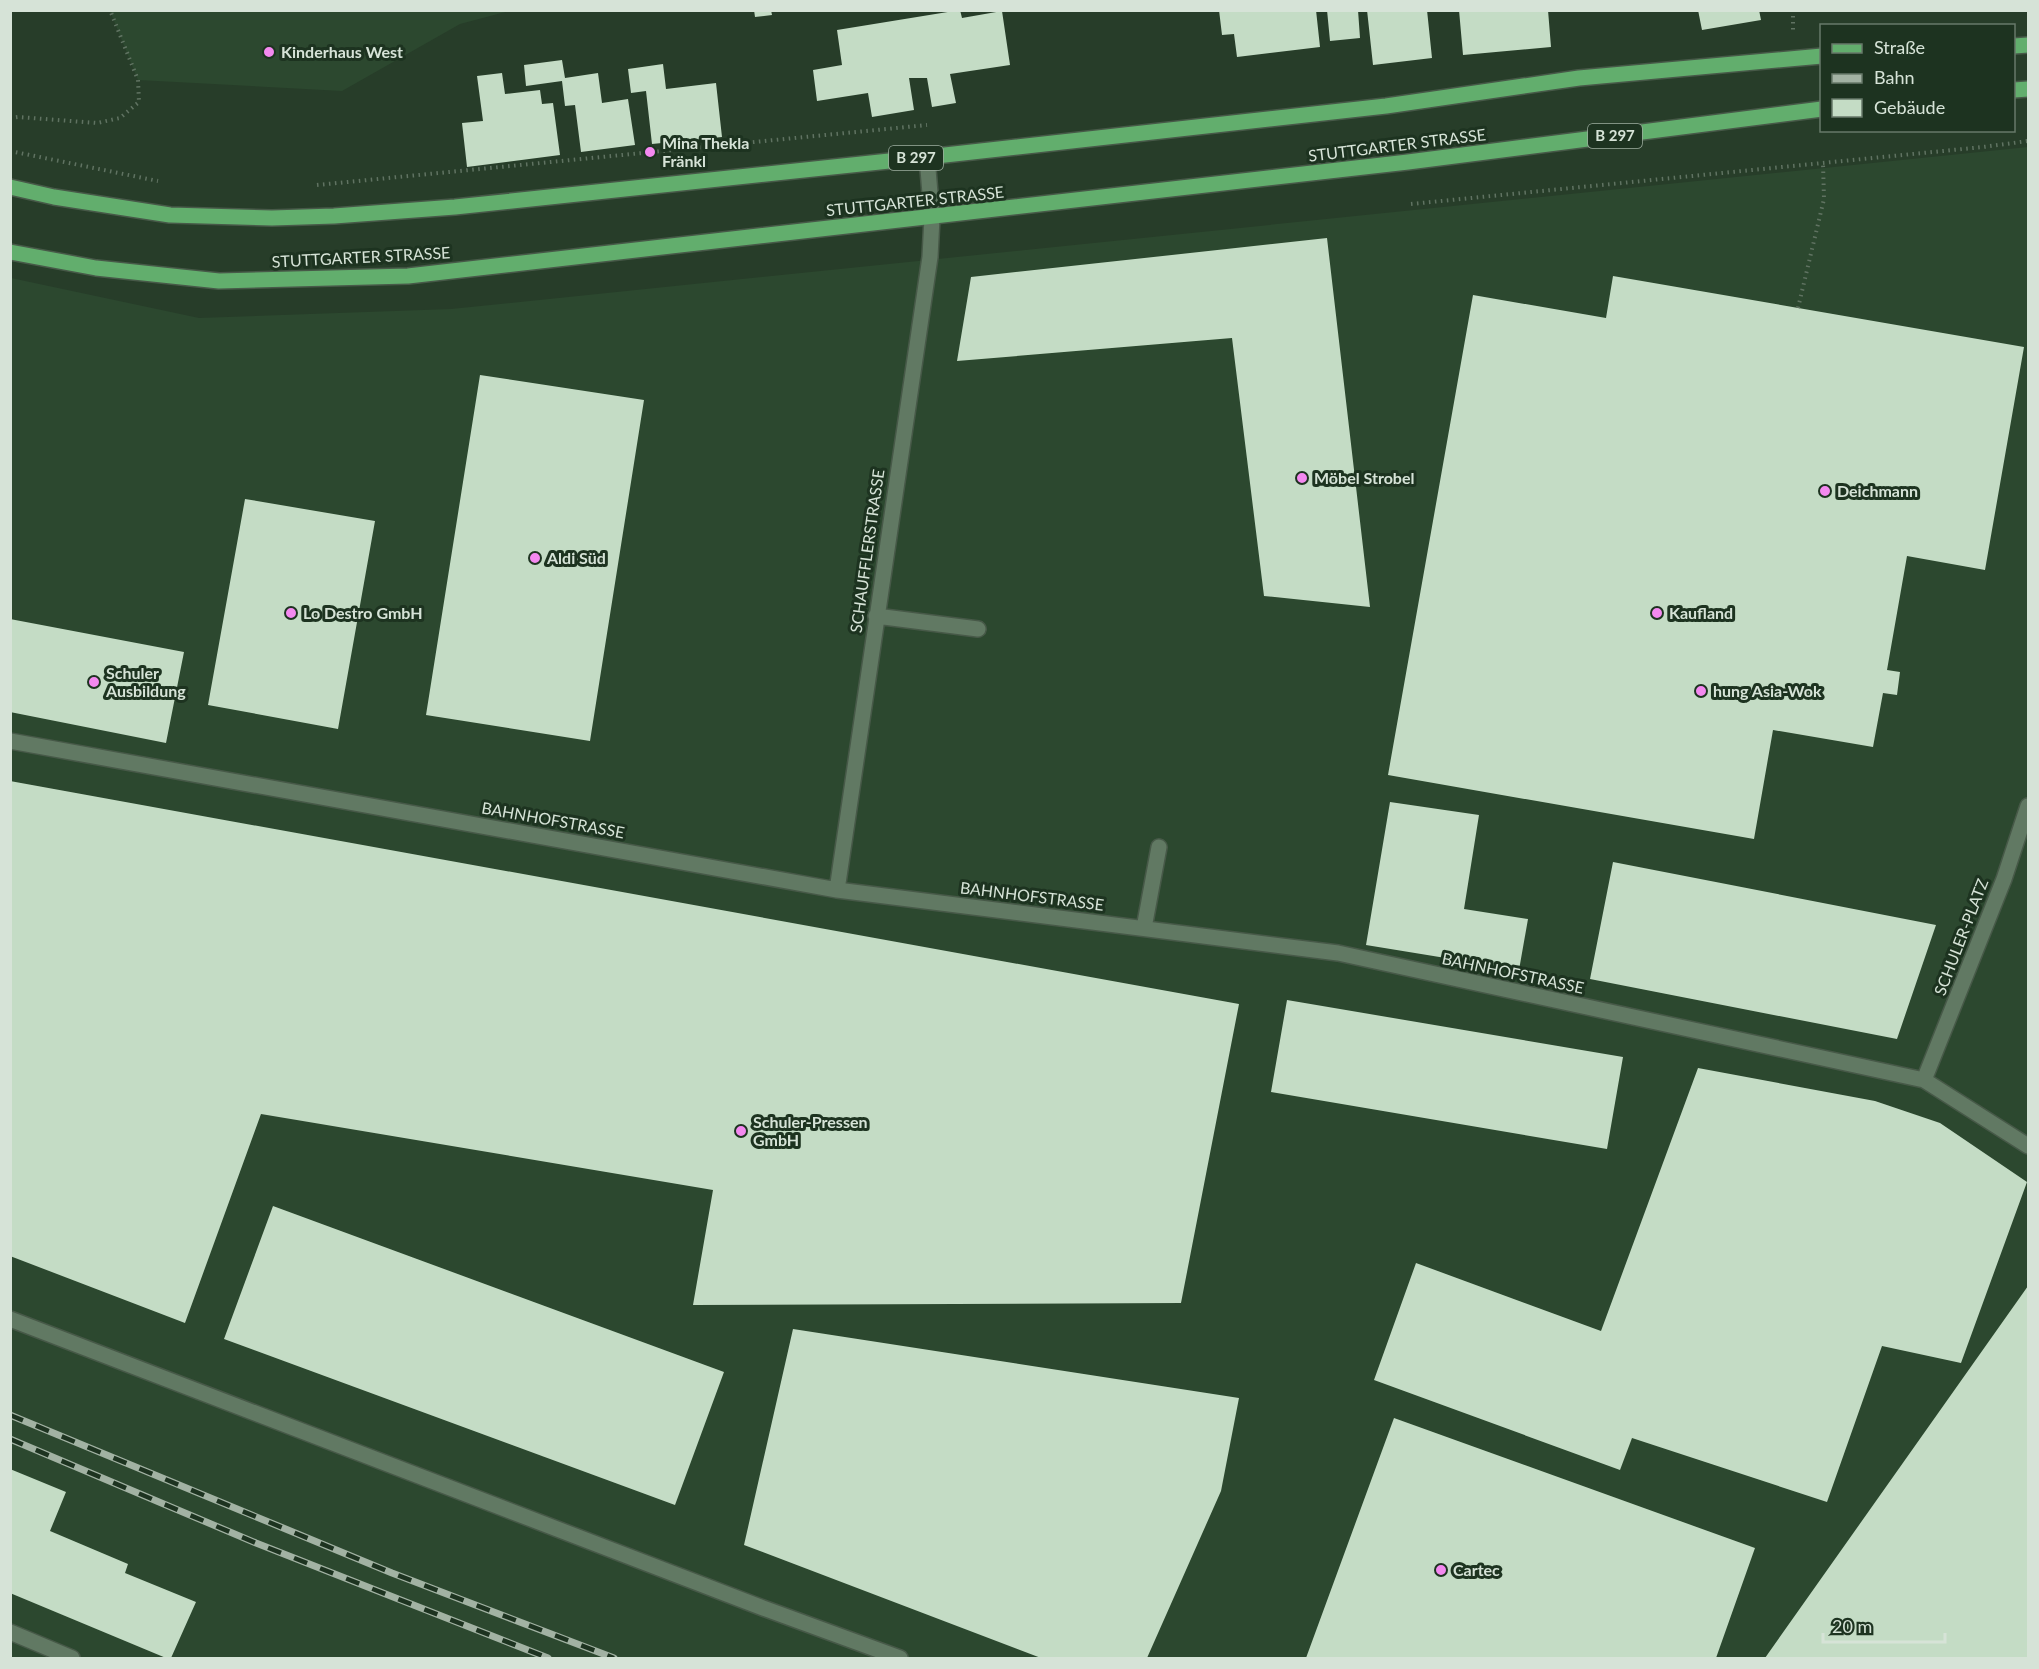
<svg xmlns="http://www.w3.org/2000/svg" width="2039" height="1669" viewBox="0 0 2039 1669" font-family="Lato,sans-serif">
	<rect width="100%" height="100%" fill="#273d29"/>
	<path fill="#2c482f" d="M110 11H509L460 24 342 91 138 80Z
		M2028 147V1658H11V278L199 318 451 309Z"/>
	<path fill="#c4dcc5" d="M754 10H771L772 15 755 17Z
		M960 10 962 18 1002 11 1010 65 950 74 956 103 932 107 927 78H909L914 110 872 117 868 93 817 101 813 70 842 65 837 30Z
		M1219 10H1316L1320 47 1237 57 1234 34 1222 35Z
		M1327 10H1358L1360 38 1330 41Z
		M1367 10H1427L1432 58 1373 65Z
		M1459 10H1548L1551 47 1463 55Z
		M1698 10H1759L1761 20 1702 30Z
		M562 60 565 78 598 73 602 103 628 99 635 145 581 152 575 105 565 106 562 81 526 86 524 65Z
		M663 64 666 89 716 83 722 137 652 144 646 91 631 93 628 69Z
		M502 73 505 94 540 90 542 104 553 103 560 155 467 167 462 123 483 121 477 76Z
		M1327 238 1370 607 1264 596 1232 338 957 361 971 277Z
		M1613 276 2024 347 1985 570 1907 556 1887 670 1900 672 1897 695 1883 693 1873 747 1773 730 1754 839 1388 775 1473 295 1606 318Z
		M480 375 644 400 590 741 426 715Z
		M245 499 375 521 338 729 208 705Z
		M10 619 184 652 166 743 10 712Z
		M10 781 1239 1004 1181 1303 693 1305 713 1190 261 1114 185 1323 10 1256Z
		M1390 802 1479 815 1464 909 1528 919 1519 970 1366 945Z
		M1613 862 1936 925 1897 1039 1590 979Z
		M1287 1000 1623 1057 1607 1149 1271 1092Z
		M1698 1068 1875 1101 1940 1123 2027 1182 1961 1363 1882 1346 1827 1502 1632 1438 1620 1470 1374 1380 1416 1263 1601 1331Z
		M273 1206 724 1372 675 1505 224 1339Z
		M2028 1286V1658H1765Z
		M793 1329 1239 1398 1221 1491 1147 1658H1041L744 1545Z
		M1394 1418 1755 1548 1716 1658H1306Z
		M10 1469 66 1492 50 1531 128 1564 125 1573 196 1602 171 1658H166L10 1593Z"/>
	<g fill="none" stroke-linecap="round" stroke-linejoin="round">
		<defs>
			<path id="minor" d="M876 616 978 629
				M10 741 837 890 1338 953 1924 1080 2028 1146
				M837 890 930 257 932 218 927 157
				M1144 928 1159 847
				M1924 1080 2004 879 2028 806
				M10 1319 763 1608 900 1658
				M10 1632 72 1658"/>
			<path id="major" d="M2014 46 2028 45
				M2014 90 2028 89
				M10 187 54 197 170 215 272 218 334 216 455 207 927 157 1386 106 1579 78 1822 56
				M10 252 96 268 219 281 408 276 1408 162 1822 109"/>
		</defs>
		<use href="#minor" stroke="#475948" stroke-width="18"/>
		<use href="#major" stroke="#475948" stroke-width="18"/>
		<path stroke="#607362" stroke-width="4" stroke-dasharray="1.5 4.5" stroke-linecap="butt" d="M1793 10V31
			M10 118 18 117 97 123 120 118 139 102 138 80 110 10
			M10 151 158 181
			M317 185 927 125
			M1411 204 1983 147 2028 141
			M1798 308 1824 199 1823 163"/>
		<use href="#minor" stroke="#617963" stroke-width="15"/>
		<use href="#major" stroke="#62ae6d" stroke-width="15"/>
		<defs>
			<path id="rail" d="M10 1415 392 1573 614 1658
				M10 1439 256 1543 548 1658"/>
		</defs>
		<use href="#rail" stroke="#a2b2a3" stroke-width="7"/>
		<use href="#rail" stroke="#1d3320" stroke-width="4.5" stroke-dasharray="14" stroke-linecap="butt"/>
	</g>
	<g fill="#f489f0" stroke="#1d3320" stroke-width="2">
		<circle cx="269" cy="52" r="6"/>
		<circle cx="650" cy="152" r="6"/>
		<circle cx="1302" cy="478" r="6"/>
		<circle cx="1825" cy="491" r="6"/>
		<circle cx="535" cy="558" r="6"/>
		<circle cx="291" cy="613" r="6"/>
		<circle cx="1657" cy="613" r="6"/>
		<circle cx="94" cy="682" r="6"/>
		<circle cx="1701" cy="691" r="6"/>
		<circle cx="741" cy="1131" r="6"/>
		<circle cx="1441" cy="1570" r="6"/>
	</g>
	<g text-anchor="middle" stroke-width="6" stroke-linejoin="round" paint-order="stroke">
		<g fill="#1d3320" stroke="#9eaea0" stroke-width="1.5">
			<rect x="1588" y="124" width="54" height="24" rx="4.5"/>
			<rect x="889" y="146" width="54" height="24" rx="4.5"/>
		</g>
		<g font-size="15" font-weight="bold" fill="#d6e3d7">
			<text x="1615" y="141">B 297</text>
			<text x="916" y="163">B 297</text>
		</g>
		<g font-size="16" font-weight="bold" fill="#d6e3d7" stroke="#1d3320" text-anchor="start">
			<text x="281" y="58">Kinderhaus West</text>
			<text x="662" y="149">Mina Thekla<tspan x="662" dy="18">Fränkl</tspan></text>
			<text x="1314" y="484">Möbel Strobel</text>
			<text x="1837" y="497">Deichmann</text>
			<text x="547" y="564">Aldi Süd</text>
			<text x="303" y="619">Lo Destro GmbH</text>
			<text x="1669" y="619">Kaufland</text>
			<text x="106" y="679">Schuler<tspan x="106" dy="18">Ausbildung</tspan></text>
			<text x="1713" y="697">hung Asia-Wok</text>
			<text x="753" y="1128">Schuler-Pressen<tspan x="753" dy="18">GmbH</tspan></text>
			<text x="1453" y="1576">Cartec</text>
		</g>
		<g font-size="16" fill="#d6e3d7" stroke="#1d3320">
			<text transform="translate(1397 145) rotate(-7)" y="6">STUTTGARTER STRASSE</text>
			<text transform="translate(915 201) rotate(-6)" y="6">STUTTGARTER STRASSE</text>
			<text transform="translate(361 257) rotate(-3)" y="6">STUTTGARTER STRASSE</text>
			<text transform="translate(867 551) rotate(-82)" y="6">SCHAUFFLERSTRASSE</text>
			<text transform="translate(553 820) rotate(10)" y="6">BAHNHOFSTRASSE</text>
			<text transform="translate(1032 896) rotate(7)" y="6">BAHNHOFSTRASSE</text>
			<text transform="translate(1961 937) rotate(-69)" y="6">SCHULER-PLATZ</text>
			<text transform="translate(1513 973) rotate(12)" y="6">BAHNHOFSTRASSE</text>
		</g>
	</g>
	<rect width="2039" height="1669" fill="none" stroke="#d6e3d7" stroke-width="24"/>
	<rect x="1820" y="24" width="195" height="108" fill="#1d3320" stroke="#677969" stroke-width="1.5"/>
	<rect x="1832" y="44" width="30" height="9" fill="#62ae6d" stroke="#677969" stroke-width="1.5"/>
	<text x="1874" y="54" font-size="18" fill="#d6e3d7">Straße</text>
	<rect x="1832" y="74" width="30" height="9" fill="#a2b2a3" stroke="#677969" stroke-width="1.5"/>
	<text x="1874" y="84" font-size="18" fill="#d6e3d7">Bahn</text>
	<rect x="1832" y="99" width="30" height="18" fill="#c4dcc5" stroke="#677969" stroke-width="1.5"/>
	<text x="1874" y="114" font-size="18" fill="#d6e3d7">Gebäude</text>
	<path d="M1823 1633v9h122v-9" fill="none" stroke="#d6e3d7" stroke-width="3"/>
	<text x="1832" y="1633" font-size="18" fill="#d6e3d7" stroke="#1d3320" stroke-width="4.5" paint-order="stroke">20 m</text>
</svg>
